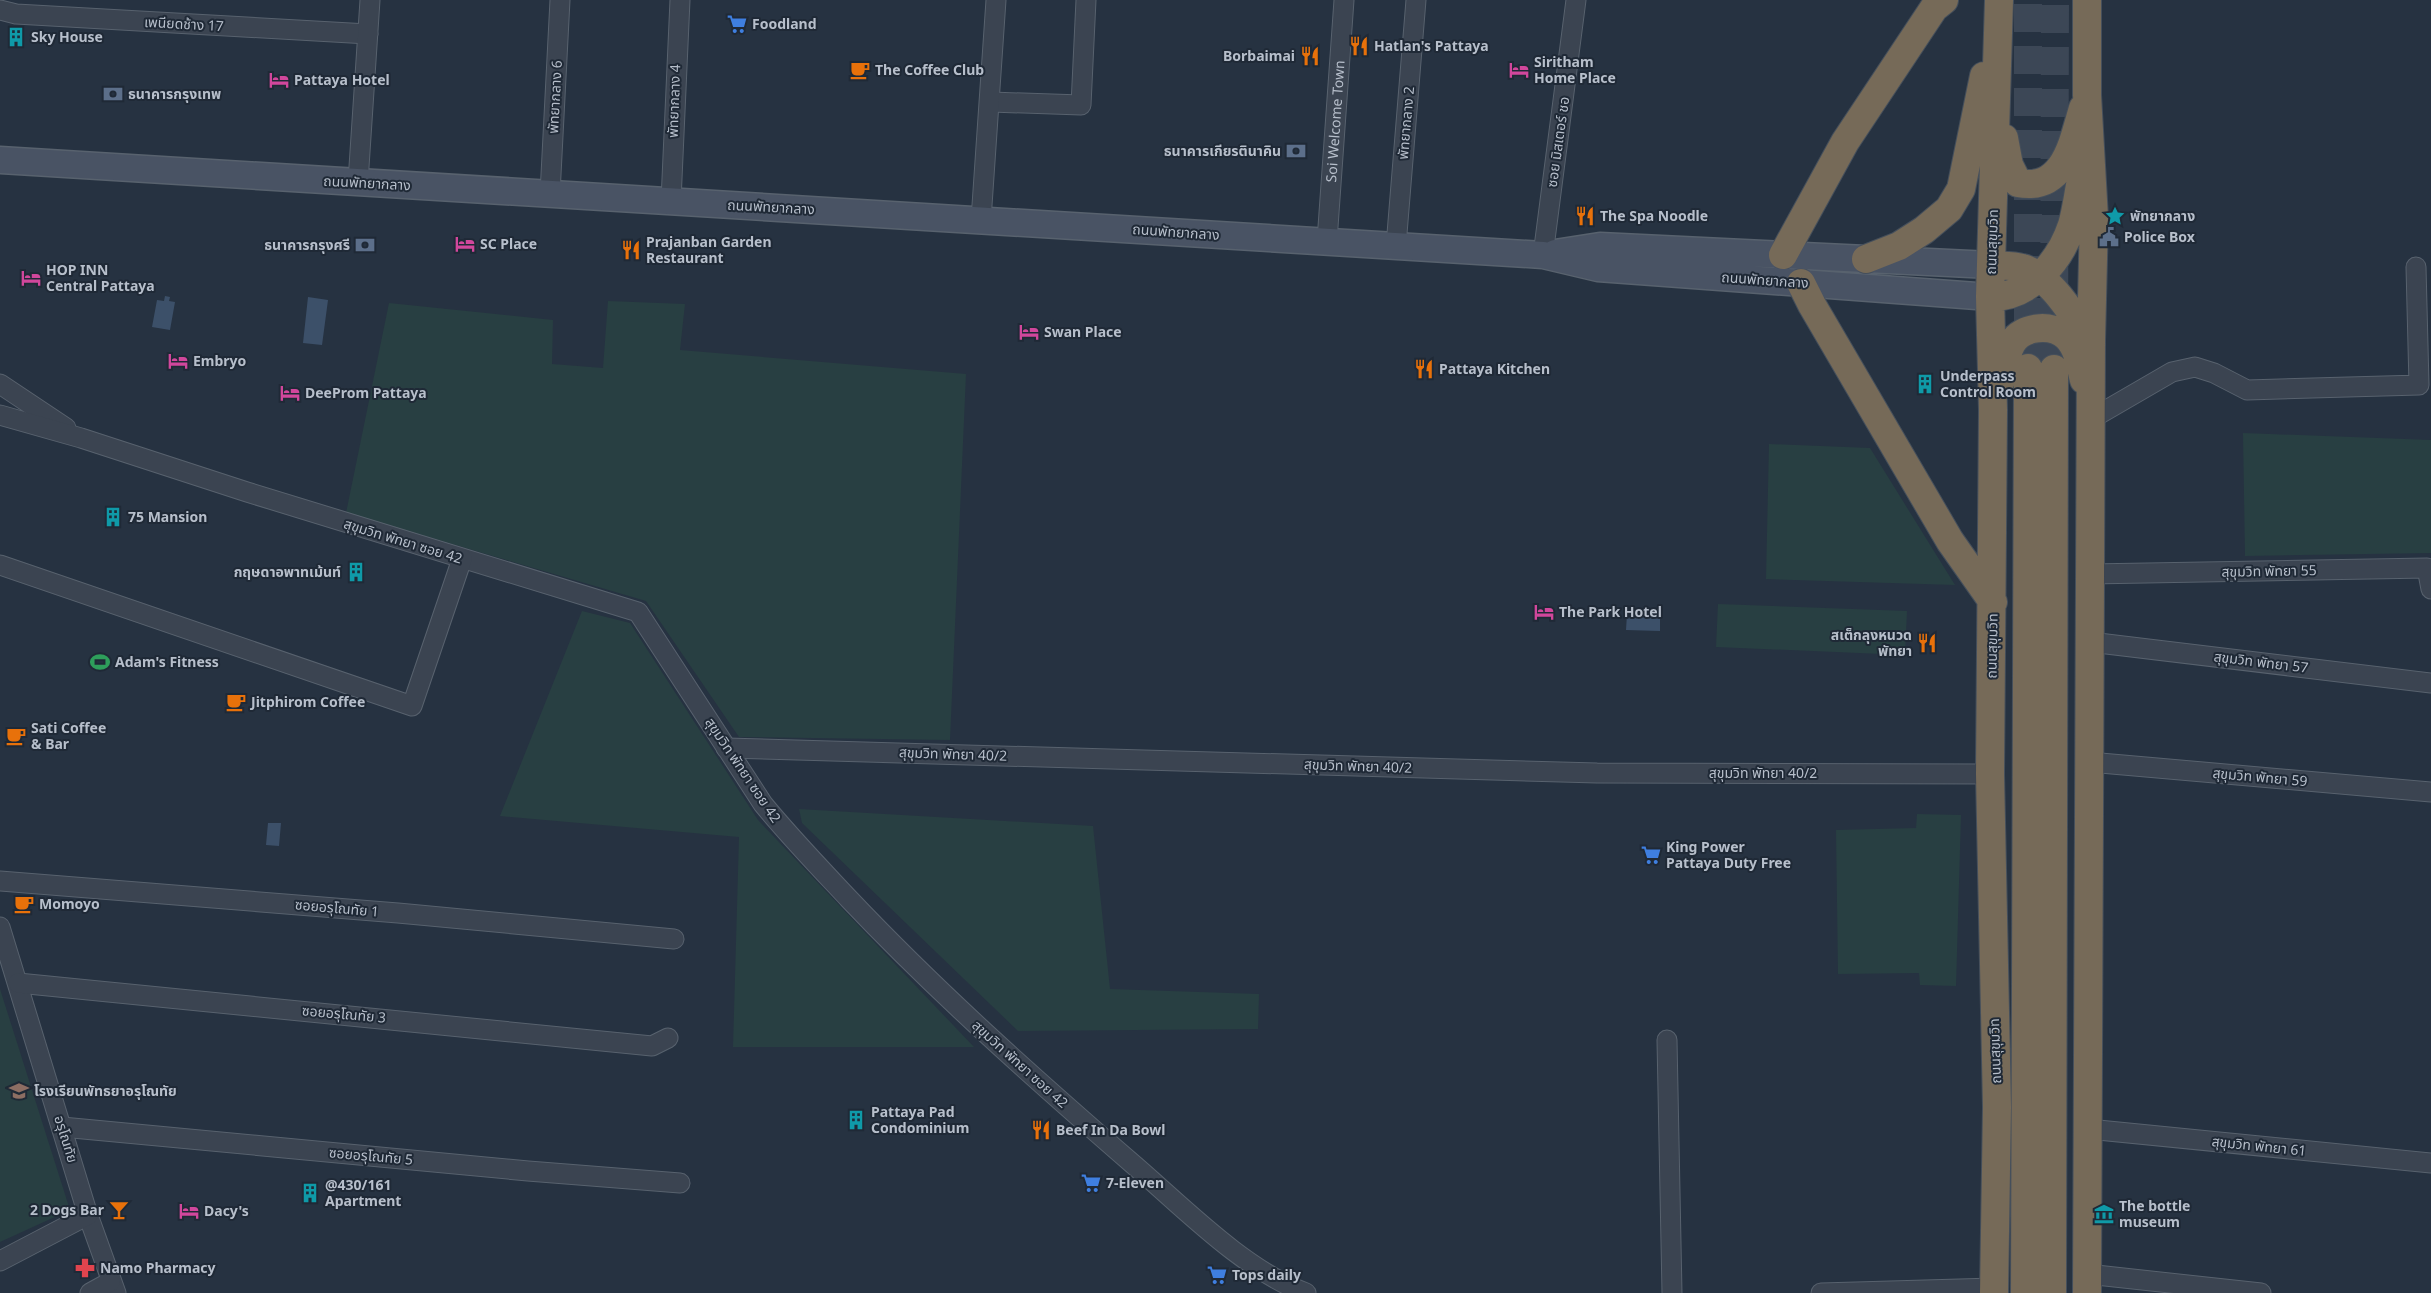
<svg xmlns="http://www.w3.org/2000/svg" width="2431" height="1293" viewBox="0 0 2431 1293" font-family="'Noto Sans','Noto Sans Thai',sans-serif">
	<rect width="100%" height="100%" fill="#263241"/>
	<path fill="#283f42" d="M608 301 685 304 680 350 966 374 950 740 739 737 646 601 346 513 389 303 553 320 552 364 603 368Z
		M2243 433 2431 440V553L2245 556Z
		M1769 444 1870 448 1955 585 1766 579Z
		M1718 604 1907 611 1905 655 1716 647Z
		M582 611 630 623 758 820 974 1047H733L739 837 500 816Z
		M799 809 1093 826 1110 989 1259 994 1258 1029 1018 1031 802 823Z
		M1917 814 1961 815 1956 986 1920 985 1919 973 1838 974 1836 830 1916 828Z
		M0 989 70 1210 0 1242Z"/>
	<path fill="#3c5069" d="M165 296 170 297 169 301 175 302 170 330 152 327 157 300 164 301Z
		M308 297 328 300 322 345 303 343Z
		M1627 614 1660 615V631L1626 630Z
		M268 823H281L279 846 266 845Z"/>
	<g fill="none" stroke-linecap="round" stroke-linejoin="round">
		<path stroke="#3c4756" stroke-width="28" stroke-dasharray="28 14" stroke-linecap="butt" d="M2028 368V0
			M2054 369 2055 0"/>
		<defs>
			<g id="street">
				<path d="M0 10 16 14 368 34"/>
				<path d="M991 102 1081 105 1086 0"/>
				<path d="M358 182 370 0"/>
				<path d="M550 194 560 0"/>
				<path d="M671 201 680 0"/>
				<path d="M981 220 996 0"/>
				<path id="s1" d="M1327 241 1344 0"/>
				<path d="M1396 246 1416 0"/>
				<path d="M1543 255 1576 0"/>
				<path d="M0 384 66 428"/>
				<path d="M0 415 81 438 247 492 638 612 763 804C790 837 820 868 849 899 939 994 1036 1080 1134 1165 1185 1209 1244 1270 1306 1293"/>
				<path d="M2091 419 2172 372 2195 367 2214 373 2247 390 2419 385 2416 267"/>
				<path d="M0 565 412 706 462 559"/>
				<path d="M2090 574 2427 568 2431 589"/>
				<path d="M2090 642 2431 683"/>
				<path d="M726 748 1597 773 1990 774"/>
				<path d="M2089 762 2431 792"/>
				<path d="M0 881 398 913 674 939"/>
				<path d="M0 927 88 1215 116 1293"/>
				<path d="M18 983 652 1046 668 1038"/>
				<path d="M1667 1040 1672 1293"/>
				<path d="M62 1127 528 1171 680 1183"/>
				<path d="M2088 1129 2431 1163"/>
				<path d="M0 1261 88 1215"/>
				<path d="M2087 1274 2261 1293"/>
				<path d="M90 1293 110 1282"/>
				<path d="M1821 1293 1994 1288"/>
			</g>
			<path id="secondary" d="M0 160 1543 255 1598 268 1990 297
				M1555 253 1600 246 1991 265"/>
			<path id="highway" d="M2087 0V95L2094 218 2091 341 2087 1293
				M2004 138 2009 165 2018 183C2065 192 2073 141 2083 108
				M1783 255 1845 142 1934 8 1944 0
				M1866 259 1899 246 1924 230 1949 209 1961 189 1984 76
				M1991 265C2001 266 2012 265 2022 268 2050 274 2075 319 2091 341
				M1801 283 1812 305 1950 541 1993 602
				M1990 297C2030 298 2060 261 2072 225 2077 209 2078 192 2082 176
				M2001 380C2004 368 2006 353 2012 343 2022 326 2052 323 2067 337 2078 348 2080 365 2084 380
				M1994 1293 1997 1107 1990 774 1993 410 1990 297 1999 0
				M2025 1293 2028 368
				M2052 1293 2054 369"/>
		</defs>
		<use href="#street" stroke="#58626e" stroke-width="21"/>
		<use href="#secondary" stroke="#58626e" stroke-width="29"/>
		<use href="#highway" stroke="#454f5b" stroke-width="30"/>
		<use href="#street" stroke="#3b4451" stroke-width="19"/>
		<use href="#secondary" stroke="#495364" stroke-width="26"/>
		<use href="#highway" stroke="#766a58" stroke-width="28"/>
	</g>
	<defs>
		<symbol id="supermarket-bare" viewBox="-9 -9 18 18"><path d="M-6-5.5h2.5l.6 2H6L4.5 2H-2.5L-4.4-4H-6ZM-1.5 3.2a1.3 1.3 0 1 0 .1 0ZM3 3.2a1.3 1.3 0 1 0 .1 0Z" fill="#3f7fe0" stroke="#1f2936" stroke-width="2.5" paint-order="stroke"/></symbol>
		<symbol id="building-bare" viewBox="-9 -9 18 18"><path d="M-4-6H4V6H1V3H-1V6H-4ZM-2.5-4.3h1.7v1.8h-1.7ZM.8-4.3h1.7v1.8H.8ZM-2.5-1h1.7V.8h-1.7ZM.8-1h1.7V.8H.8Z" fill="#0f9aa8" stroke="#1f2936" stroke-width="2.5" paint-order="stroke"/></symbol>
		<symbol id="restaurant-bare" viewBox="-9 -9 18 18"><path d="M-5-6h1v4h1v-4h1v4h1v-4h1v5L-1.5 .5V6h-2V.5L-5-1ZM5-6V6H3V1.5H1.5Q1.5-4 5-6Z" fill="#e8710a" stroke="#1f2936" stroke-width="2.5" paint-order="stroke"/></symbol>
		<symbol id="cafe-bare" viewBox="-9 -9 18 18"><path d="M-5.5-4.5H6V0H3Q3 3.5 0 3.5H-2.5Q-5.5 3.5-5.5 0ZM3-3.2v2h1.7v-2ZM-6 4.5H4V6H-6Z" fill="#e8710a" stroke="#1f2936" stroke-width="2.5" paint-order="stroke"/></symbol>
		<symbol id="hotel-bare" viewBox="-9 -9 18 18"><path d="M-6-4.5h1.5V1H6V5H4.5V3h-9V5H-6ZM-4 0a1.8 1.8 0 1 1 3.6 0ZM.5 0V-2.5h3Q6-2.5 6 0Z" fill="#d1479c" stroke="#1f2936" stroke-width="2.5" paint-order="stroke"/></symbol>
		<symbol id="bank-bare" viewBox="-9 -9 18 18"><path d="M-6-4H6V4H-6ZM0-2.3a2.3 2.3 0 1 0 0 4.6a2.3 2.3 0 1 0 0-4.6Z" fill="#5c6f8a" stroke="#1f2936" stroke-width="2.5" paint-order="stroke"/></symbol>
		<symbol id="sight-bare" viewBox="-9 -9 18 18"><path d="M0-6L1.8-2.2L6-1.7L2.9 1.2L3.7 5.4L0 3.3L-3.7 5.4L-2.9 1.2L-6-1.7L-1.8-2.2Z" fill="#0f9aa8" stroke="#1f2936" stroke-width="2.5" paint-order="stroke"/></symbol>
		<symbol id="civic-bare" viewBox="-9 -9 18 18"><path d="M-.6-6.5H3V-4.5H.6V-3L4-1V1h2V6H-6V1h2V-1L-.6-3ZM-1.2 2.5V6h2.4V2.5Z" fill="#5c6f8a" stroke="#1f2936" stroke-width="2.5" paint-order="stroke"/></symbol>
		<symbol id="stadium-bare" viewBox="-9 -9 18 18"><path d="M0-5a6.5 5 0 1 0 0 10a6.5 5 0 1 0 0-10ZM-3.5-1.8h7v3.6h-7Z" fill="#2e9e5b" stroke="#1f2936" stroke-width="2.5" paint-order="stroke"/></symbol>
		<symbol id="school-bare" viewBox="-9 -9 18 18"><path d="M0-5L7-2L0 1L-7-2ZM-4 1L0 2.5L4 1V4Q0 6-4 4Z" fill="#8d6e63" stroke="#1f2936" stroke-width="2.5" paint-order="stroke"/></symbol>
		<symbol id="bar-bare" viewBox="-9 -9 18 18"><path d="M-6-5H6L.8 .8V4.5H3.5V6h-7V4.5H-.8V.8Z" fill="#e8710a" stroke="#1f2936" stroke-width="2.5" paint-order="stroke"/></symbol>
		<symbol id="museum-bare" viewBox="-9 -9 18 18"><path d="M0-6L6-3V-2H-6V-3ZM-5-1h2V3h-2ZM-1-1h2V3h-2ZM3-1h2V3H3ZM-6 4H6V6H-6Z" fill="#0f9aa8" stroke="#1f2936" stroke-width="2.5" paint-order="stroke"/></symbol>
		<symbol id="pharmacy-bare" viewBox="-9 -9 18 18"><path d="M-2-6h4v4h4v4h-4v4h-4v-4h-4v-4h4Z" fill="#e0444e" stroke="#1f2936" stroke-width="2.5" paint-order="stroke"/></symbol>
	</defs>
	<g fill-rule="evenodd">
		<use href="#supermarket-bare" x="723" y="10" width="28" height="28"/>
		<use href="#building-bare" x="2" y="23" width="28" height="28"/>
		<use href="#restaurant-bare" x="1345" y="32" width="28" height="28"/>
		<use href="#restaurant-bare" x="1296" y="42" width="28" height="28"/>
		<use href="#cafe-bare" x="846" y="56" width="28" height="28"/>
		<use href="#hotel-bare" x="1505" y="56" width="28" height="28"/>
		<use href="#hotel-bare" x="265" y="66" width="28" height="28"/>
		<use href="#bank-bare" x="99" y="80" width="28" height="28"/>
		<use href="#bank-bare" x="1282" y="137" width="28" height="28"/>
		<use href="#restaurant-bare" x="1571" y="202" width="28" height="28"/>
		<use href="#sight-bare" x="2101" y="202" width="28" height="28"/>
		<use href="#civic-bare" x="2095" y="223" width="28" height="28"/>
		<use href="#hotel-bare" x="451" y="230" width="28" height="28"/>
		<use href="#bank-bare" x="351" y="231" width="28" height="28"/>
		<use href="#restaurant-bare" x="617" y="236" width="28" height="28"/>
		<use href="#hotel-bare" x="17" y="264" width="28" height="28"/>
		<use href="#hotel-bare" x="1015" y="318" width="28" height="28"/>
		<use href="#hotel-bare" x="164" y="347" width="28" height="28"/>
		<use href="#restaurant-bare" x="1410" y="355" width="28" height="28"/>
		<use href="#building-bare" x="1911" y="370" width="28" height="28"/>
		<use href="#hotel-bare" x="276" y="379" width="28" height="28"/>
		<use href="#building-bare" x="99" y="503" width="28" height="28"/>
		<use href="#building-bare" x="342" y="558" width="28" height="28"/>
		<use href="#hotel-bare" x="1530" y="598" width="28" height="28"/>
		<use href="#restaurant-bare" x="1913" y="629" width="28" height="28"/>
		<use href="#stadium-bare" x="86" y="648" width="28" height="28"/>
		<use href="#cafe-bare" x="222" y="688" width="28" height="28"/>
		<use href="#cafe-bare" x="2" y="722" width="28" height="28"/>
		<use href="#supermarket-bare" x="1637" y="841" width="28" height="28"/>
		<use href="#cafe-bare" x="10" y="890" width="28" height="28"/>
		<use href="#school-bare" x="5" y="1077" width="28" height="28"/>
		<use href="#building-bare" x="842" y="1106" width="28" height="28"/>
		<use href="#restaurant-bare" x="1027" y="1116" width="28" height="28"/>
		<use href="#supermarket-bare" x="1077" y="1169" width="28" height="28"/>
		<use href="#building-bare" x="296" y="1179" width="28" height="28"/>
		<use href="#bar-bare" x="105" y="1196" width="28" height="28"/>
		<use href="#hotel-bare" x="175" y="1197" width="28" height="28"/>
		<use href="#museum-bare" x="2090" y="1200" width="28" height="28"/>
		<use href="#pharmacy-bare" x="71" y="1254" width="28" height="28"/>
		<use href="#supermarket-bare" x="1203" y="1261" width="28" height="28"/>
	</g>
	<g text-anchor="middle" stroke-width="4" stroke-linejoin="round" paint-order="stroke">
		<g font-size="14" fill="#b7bfcb" stroke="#1f2936">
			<text transform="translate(184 24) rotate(3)" y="5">เพนียดช้าง 17</text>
			<text transform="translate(555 97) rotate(-87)" y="5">พัทยากลาง 6</text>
			<text transform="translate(674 101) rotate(-88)" y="5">พัทยากลาง 4</text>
			<text dy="5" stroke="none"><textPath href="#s1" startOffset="120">Soi Welcome Town</textPath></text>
			<text transform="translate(1406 123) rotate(-85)" y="5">พัทยากลาง 2</text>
			<text transform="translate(1558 142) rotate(-82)" y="5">ซอย มิสเตอร์ ชอ</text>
			<text transform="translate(367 183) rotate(3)" y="5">ถนนพัทยากลาง</text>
			<text transform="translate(771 207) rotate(3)" y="5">ถนนพัทยากลาง</text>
			<text transform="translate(1176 232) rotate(4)" y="5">ถนนพัทยากลาง</text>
			<text transform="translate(1992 242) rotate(-88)" y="5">ถนนสุขุมวิท</text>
			<text transform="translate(1765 280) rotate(4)" y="5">ถนนพัทยากลาง</text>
			<text transform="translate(403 541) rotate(17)" y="5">สุขุมวิท พัทยา ซอย 42</text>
			<text transform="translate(2269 571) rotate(-1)" y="5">สุขุมวิท พัทยา 55</text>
			<text transform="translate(1992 646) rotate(-89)" y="5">ถนนสุขุมวิท</text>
			<text transform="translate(2261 662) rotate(7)" y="5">สุขุมวิท พัทยา 57</text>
			<text transform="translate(953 754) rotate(2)" y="5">สุขุมวิท พัทยา 40/2</text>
			<text transform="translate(1358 766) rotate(2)" y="5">สุขุมวิท พัทยา 40/2</text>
			<text transform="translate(743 770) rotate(56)" y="5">สุขุมวิท พัทยา ซอย 42</text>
			<text x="1763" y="778">สุขุมวิท พัทยา 40/2</text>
			<text transform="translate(2260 777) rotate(5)" y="5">สุขุมวิท พัทยา 59</text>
			<text transform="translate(337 908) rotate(5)" y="5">ซอยอรุโณทัย 1</text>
			<text transform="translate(344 1014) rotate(5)" y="5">ซอยอรุโณทัย 3</text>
			<text transform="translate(1995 1051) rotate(-92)" y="5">ถนนสุขุมวิท</text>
			<text transform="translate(1020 1064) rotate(42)" y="5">สุขุมวิท พัทยา ซอย 42</text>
			<text transform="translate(66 1139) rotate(73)" y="5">อรุโณทัย</text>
			<text transform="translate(2259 1146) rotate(6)" y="5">สุขุมวิท พัทยา 61</text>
			<text transform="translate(371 1156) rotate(5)" y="5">ซอยอรุโณทัย 5</text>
		</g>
		<g font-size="14" font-weight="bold" fill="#b7bfcb" stroke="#1f2936" text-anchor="start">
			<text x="752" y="29">Foodland</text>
			<text x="31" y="42">Sky House</text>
			<text x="1374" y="51">Hatlan's Pattaya</text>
			<text x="1295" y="61" text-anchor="end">Borbaimai</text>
			<text x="1534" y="67">Siritham<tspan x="1534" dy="16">Home Place</tspan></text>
			<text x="875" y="75">The Coffee Club</text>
			<text x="294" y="85">Pattaya Hotel</text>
			<text x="128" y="99">ธนาคารกรุงเทพ</text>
			<text x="1281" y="156" text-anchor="end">ธนาคารเกียรตินาคิน</text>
			<text x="1600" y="221">The Spa Noodle</text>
			<text x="2130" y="221">พัทยากลาง</text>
			<text x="2124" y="242">Police Box</text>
			<text x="646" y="247">Prajanban Garden<tspan x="646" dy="16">Restaurant</tspan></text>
			<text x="480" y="249">SC Place</text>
			<text x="350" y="250" text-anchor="end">ธนาคารกรุงศรี</text>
			<text x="46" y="275">HOP INN<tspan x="46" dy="16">Central Pattaya</tspan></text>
			<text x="1044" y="337">Swan Place</text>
			<text x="193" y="366">Embryo</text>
			<text x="1439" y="374">Pattaya Kitchen</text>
			<text x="1940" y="381">Underpass<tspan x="1940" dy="16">Control Room</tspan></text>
			<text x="305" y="398">DeeProm Pattaya</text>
			<text x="128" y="522">75 Mansion</text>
			<text x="341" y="577" text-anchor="end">กฤษดาอพาทเม้นท์</text>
			<text x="1559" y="617">The Park Hotel</text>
			<text x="1912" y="640" text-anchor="end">สเต็กลุงหนวด<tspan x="1912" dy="16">พัทยา</tspan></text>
			<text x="115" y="667">Adam's Fitness</text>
			<text x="251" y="707">Jitphirom Coffee</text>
			<text x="31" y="733">Sati Coffee<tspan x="31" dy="16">&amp; Bar</tspan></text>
			<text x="1666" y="852">King Power<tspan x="1666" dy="16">Pattaya Duty Free</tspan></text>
			<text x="39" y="909">Momoyo</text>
			<text x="34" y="1096">โรงเรียนพัทธยาอรุโณทัย</text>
			<text x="871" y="1117">Pattaya Pad<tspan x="871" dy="16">Condominium</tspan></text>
			<text x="1056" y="1135">Beef In Da Bowl</text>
			<text x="1106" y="1188">7-Eleven</text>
			<text x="325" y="1190">@430/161<tspan x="325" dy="16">Apartment</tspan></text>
			<text x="2119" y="1211">The bottle<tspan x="2119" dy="16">museum</tspan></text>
			<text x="104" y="1215" text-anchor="end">2 Dogs Bar</text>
			<text x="204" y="1216">Dacy's</text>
			<text x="100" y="1273">Namo Pharmacy</text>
			<text x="1232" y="1280">Tops daily</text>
		</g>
	</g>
</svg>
